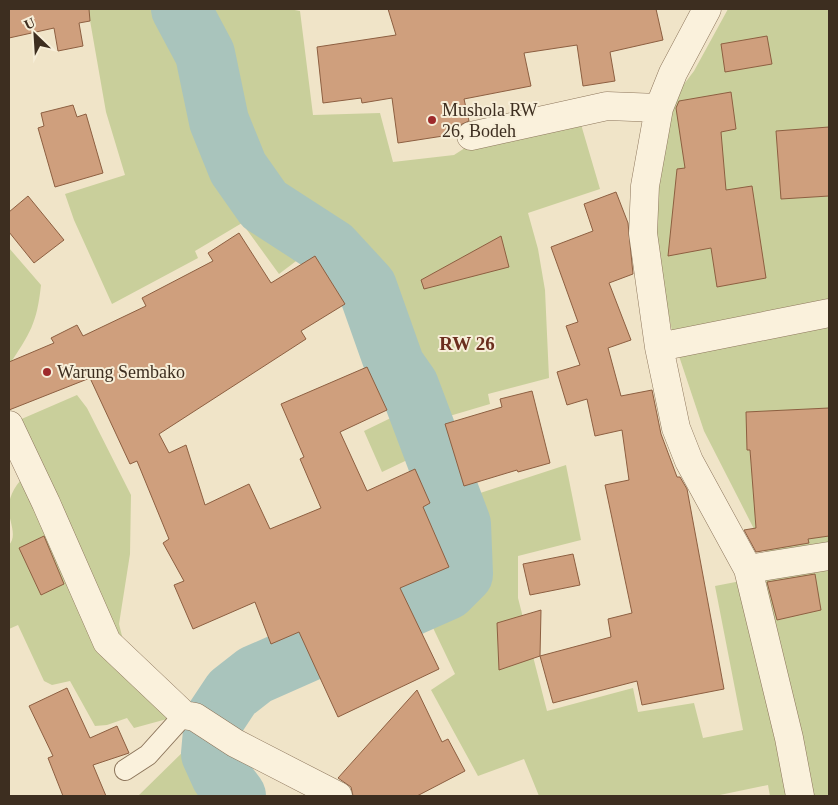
<svg xmlns="http://www.w3.org/2000/svg" width="838" height="805" viewBox="0 0 838 805" font-family="Georgia,serif">
	<rect width="100%" height="100%" fill="#f0e4c8"/>
	<path fill="#c9cf9b" d="M88 9H289L300 11 313 115 380 113 393 162 454 155 468 146 580 121 600 189 528 213 538 249 545 290 549 378 488 394 490 404 436 420 443 443 382 472 364 431 399 414 397 407 373 363 362 310 322 253 312 249 279 274 242 223 195 251 198 258 112 304 74 220 65 194 125 175 106 112Z
		M728 9H829V796H770L768 785 715 796H539L524 759 478 776 431 690 455 674 425 611C439 606 459 599 469 588 485 570 472 519 468 497L566 465 581 540 518 556V598L547 711 633 688 638 712 694 703 703 738 743 730 715 586 777 574 704 431 674 341 653 237 665 123 678 92 694 71Z
		M9 248 41 285C37 323 30 334 9 365Z
		M77 395 87 408 131 495 130 554 119 624 123 640 185 699 167 719 134 728 127 718 107 725 95 726 70 681 52 685 44 681 18 625 9 629V545C19 534 6 517 9 503 12 489 20 480 30 470L10 424Z
		M191 744 200 770 223 796H138Z"/>
	<g fill="none" stroke-linecap="round" stroke-linejoin="round">
		<path stroke="#a9c4bc" stroke-width="60" d="M181 9 205 54 219 121 238 168 264 205 332 249 367 287 395 366 409 386 461 524 463 574 447 590 255 675 232 693 214 720 211 754 221 776 236 796"/>
	</g>
	<path fill="#cf9f7d" stroke="#8d5f41" d="M9 9H89L90 21 79 23 83 46 58 51 54 28 9 38Z
		M388 9H656L663 40 610 52 615 81 583 86 577 45 524 53 531 86 464 99 469 121 460 125 456 134 398 143 392 98 362 103 361 98 323 103 317 47 396 35Z
		M767 36 772 64 725 72 721 44Z
		M731 92 736 129 721 132 726 190 752 186 766 278 717 287 711 248 668 256 677 169 685 168 676 108 679 101Z
		M73 105 77 117 86 114 103 173 55 187 38 128 44 126 41 113Z
		M829 127V196L781 199 776 131Z
		M616 192 628 223 633 274 609 283 631 340 608 348 621 396 652 390 661 434 677 477H680L687 489 724 689 642 705 637 681 553 703 540 656 611 637 608 619 632 613 605 485 629 480 622 430 595 436 587 399 567 405 557 372 580 365 566 326 578 322 551 247 593 231 584 204Z
		M28 196 64 240 34 263 9 232V212Z
		M239 233 271 283 315 256 345 304 301 331 306 339 159 434 169 453 186 445 205 505 249 484 270 529 321 508 300 459 304 457 281 404 367 367 387 410 340 432 367 491 415 469 430 503 423 507 449 567 400 588 439 669 338 717 299 632 271 644 255 602 193 629 174 585 184 581 163 543 169 539 137 461 130 464 90 378 9 410V362L54 343 51 338 77 325 83 336 146 306 142 298 213 261 208 253Z
		M501 236 509 267 424 289 421 280Z
		M532 391 550 463 518 472 517 470 464 486 445 424 502 407 500 399Z
		M829 408V536L808 539 809 543 756 552 744 530 756 528 750 450H747L746 412Z
		M44 536 64 584 41 595 19 548Z
		M573 554 580 585 530 595 523 564Z
		M815 574 821 610 777 620 767 582Z
		M541 610 540 656 499 670 497 623Z
		M67 688 90 738 117 726 129 753 93 765 106 796H63L48 758 53 756 29 706Z
		M417 690 442 742 448 739 465 771 417 796H353L351 787 338 778Z"/>
	<g fill="none" stroke-linecap="round" stroke-linejoin="round">
		<defs>
			<path id="service" d="M125 770 148 755 184 715"/>
			<path id="minor" d="M707 9 673 73 659 108 645 186 643 233 659 347 676 428 689 461 748 569 789 738 800 796
				M471 136 607 106 659 108
				M659 347 829 313
				M9 425 46 503 107 642 184 715 195 717 235 743 338 796
				M748 569 829 556"/>
		</defs>
		<use href="#service" stroke="#8d765c" stroke-width="22"/>
		<use href="#minor" stroke="#8d765c" stroke-width="29"/>
		<use href="#service" stroke="#faf1dc" stroke-width="20"/>
		<use href="#minor" stroke="#faf1dc" stroke-width="28"/>
	</g>
	<g fill="#9e2a2b" stroke="#f7eed8" stroke-width="2">
		<circle cx="432" cy="120" r="5"/>
		<circle cx="47" cy="372" r="5"/>
	</g>
	<g text-anchor="middle" stroke-width="4" stroke-linejoin="round" paint-order="stroke">
		<g font-size="18" fill="#3d2e20" stroke="#f7eed8" text-anchor="start">
			<text x="442" y="116">Mushola RW<tspan x="442" dy="21">26, Bodeh</tspan></text>
			<text x="57" y="378">Warung Sembako</text>
		</g>
		<g font-size="19" font-weight="bold" fill="#6b2e1e" stroke="#f7eed8">
			<text x="467" y="350">RW 26</text>
		</g>
	</g>
	<rect width="838" height="805" fill="none" stroke="#3d2e20" stroke-width="20"/>
	<g transform="translate(35 35) rotate(335)" stroke="#f7eed8" stroke-width="4" paint-order="stroke">
	<path d="M0-4L9 19L0 12L-9 19Z" fill="#3d2e20"/>
	<text y="-8" font-size="14" font-weight="bold" text-anchor="middle" fill="#3d2e20">U</text>
	</g>
</svg>
